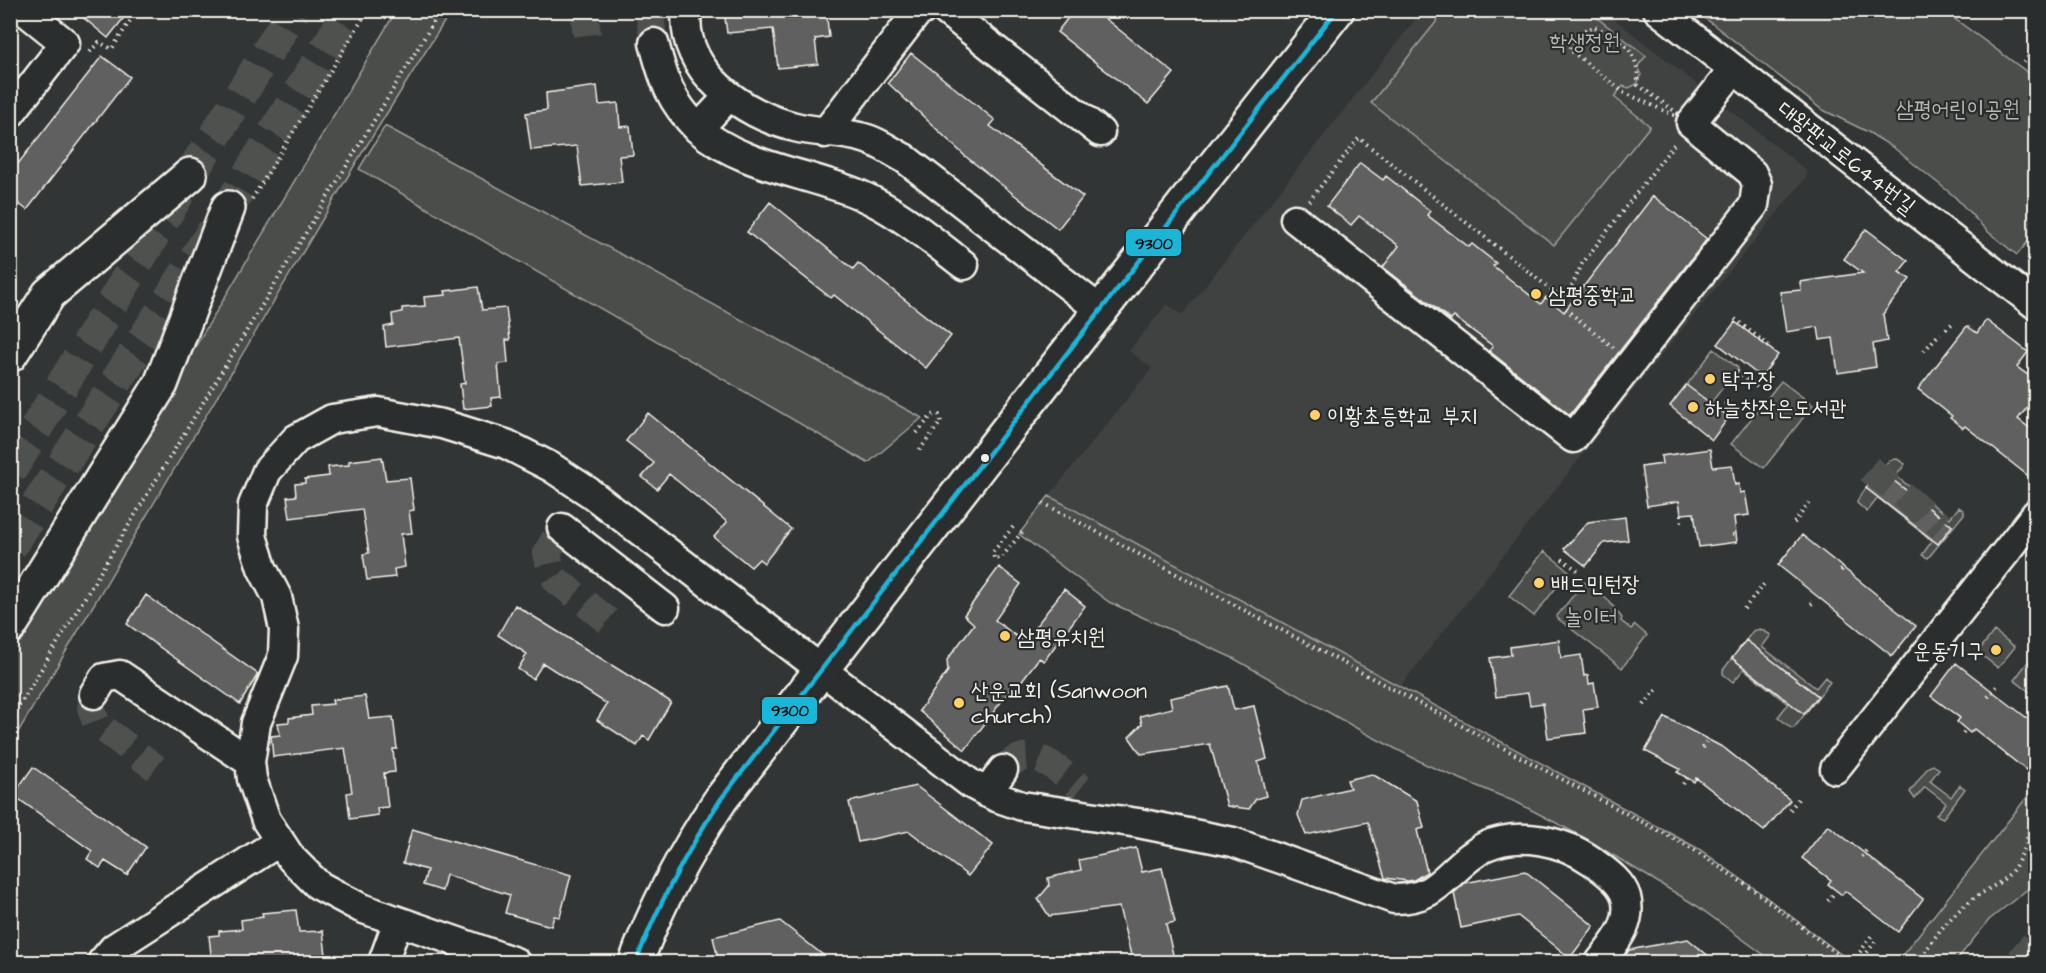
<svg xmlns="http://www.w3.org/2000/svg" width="2046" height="973" viewBox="0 0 2046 973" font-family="'Architects Daughter','Poor Story',sans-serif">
	<rect width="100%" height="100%" fill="#323535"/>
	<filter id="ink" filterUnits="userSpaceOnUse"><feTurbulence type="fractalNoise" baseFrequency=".0167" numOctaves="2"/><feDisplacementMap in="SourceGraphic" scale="12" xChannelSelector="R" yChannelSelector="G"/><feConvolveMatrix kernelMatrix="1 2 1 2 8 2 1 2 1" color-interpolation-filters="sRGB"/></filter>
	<g filter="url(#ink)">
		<path fill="#404242" d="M1422 11H1604L1805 169 1807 173 1806 177 1647 373 1399 688 1049 496 1152 368 1129 351 1167 304 1182 315Z"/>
		<path fill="#4b4d4c" stroke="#a09f9a" stroke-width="1.5" d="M396 11H451L357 161 11 744V655Z
			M1572 11H1588L1646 56 1638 66 1641 75 1637 84 1629 88 1623 86 1614 97 1650 126 1554 245 1371 103 1445 11Z
			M1696 11H1944L2035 78V233L2017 255 1987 231 1954 196 1894 148 1868 132 1821 109Z
			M385 126 922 418 868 463 359 169Z
			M1714 349 1738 368 1707 408 1683 390Z
			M1781 381 1813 405 1764 468 1731 444Z
			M1897 459 1905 464 1896 476 1950 518 1959 507 1964 511V514L1928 558 1922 555 1932 541 1878 498 1867 512 1857 503 1858 499 1866 488 1938 544 1952 526 1880 470 1890 460Z
			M1049 496 1699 849 1758 891 1851 962H1774L1697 906 1583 837 1518 803 1427 765 1365 733 1233 658 1109 602 1019 534Z
			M1544 551 1569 571 1534 616 1509 596Z
			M1584 582 1609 601 1622 618 1621 621 1631 629 1635 625 1647 635 1622 668 1556 617Z
			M1760 629 1771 635 1762 647 1816 688 1825 677 1830 682 1794 728H1791L1778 717 1788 704 1744 669 1733 682 1723 674V670L1732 658 1804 714 1818 696 1746 640 1753 631Z
			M1994 631 2015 647 1998 668 1978 652Z
			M2031 658 2035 661V696L2014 680Z
			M1933 765 1939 769 1930 781 1951 797 1960 785 1965 789 1943 818 1936 815 1946 803 1925 787 1915 799 1910 792 1928 767Z
			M2035 787 2034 884 1989 920 1955 962H1897Z"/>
		<path fill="#5f605f" stroke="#f4f1e8" stroke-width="1.5" d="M74 10H130L108 38Z
			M724 10H826L829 37 815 39 818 64 778 68 773 29 727 33Z
			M1074 10H1094L1174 73 1148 104 1057 32Z
			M911 53 995 120 990 126 1083 197 1058 229 965 156 888 83Z
			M102 56 130 77 27 210 10 197V174Z
			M597 86 599 105 618 103 620 127 630 126 633 155 619 156 622 182 582 186 577 146 531 150 526 113 547 110 546 93Z
			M1360 163 1383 180 1386 176 1430 211 1427 215 1469 247 1472 244 1496 263 1493 266 1541 304 1546 297 1564 312 1653 196 1707 239 1570 415 1489 351 1493 346 1454 317 1451 320 1383 267 1399 246 1359 216 1351 225 1327 206Z
			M770 202 853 269 858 263 951 336 926 368 834 295 831 298 747 232Z
			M1866 229 1908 261 1899 272 1910 279 1883 314 1887 341 1873 344 1876 367 1838 373 1833 338 1820 340 1818 327 1786 332 1780 292 1801 290 1800 282 1863 273 1844 259Z
			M478 287 482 310 506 308 510 340H506L508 363 498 364 501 397 491 398 492 406 463 409 460 384 465 383 459 338 386 347 384 327 393 325 392 314 402 312V308L425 306 424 297 446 295 445 291Z
			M1986 320 2028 352 2017 367 2036 381V396L2018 419 2036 433V482L1965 426 1963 428 1950 418 1952 416 1918 389 1967 326 1977 333Z
			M1735 322 1778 355 1761 377 1718 344Z
			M1686 385 1729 417 1712 440 1670 406Z
			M648 413 791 529 764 563 759 559 751 567 714 537 727 522 669 474 657 489 642 477 654 463 626 441Z
			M1710 449 1713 467 1732 465 1735 485 1739 484 1740 493 1745 492 1749 515 1734 517 1737 542 1699 547 1694 513 1681 514 1679 501 1647 506 1641 467 1662 464 1661 456Z
			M382 457 386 480 410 478 414 510 409 511 412 533 401 534 405 567 394 569 395 577 367 580 363 554 369 553 362 509 290 518 287 497 296 496 295 484 305 483V479L329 476 328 467 349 465V461Z
			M1880 470 1952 526 1938 544 1866 488Z
			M1625 517 1628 540 1604 543 1586 566 1564 549 1588 522Z
			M1802 535 1916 626 1892 656 1778 565Z
			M999 567 1021 584 995 620 1024 642 1064 589 1085 606 1044 661 1039 658 1013 692 1010 690 965 750 919 711 948 671 947 660 974 624 964 615Z
			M146 595 258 674 240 704 127 624Z
			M515 605 671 702 649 740 643 736 637 746 597 720 607 704 543 663 533 679 518 669 527 654 498 635Z
			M1559 640 1561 658 1581 655 1584 676 1588 675 1589 684 1594 683 1598 707 1583 709 1586 733 1548 738 1543 703 1530 705 1528 693 1496 697 1490 658 1511 655 1510 647Z
			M1746 640 1818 696 1804 714 1732 658Z
			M1956 663 2036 725V758L2026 770 1974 729 1970 733 1957 722 1960 718 1931 696Z
			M1228 686 1234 710 1254 706 1267 759 1258 762 1266 796 1256 799 1249 809 1227 806 1210 744 1141 754 1129 737 1142 724 1140 716 1172 708 1170 698Z
			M365 696 369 719 393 717 397 749H393L395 772 384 773 388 807 377 808 378 815 350 819 347 793 352 792 345 748 273 757 271 736 280 735 278 723 289 722V718L312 715 311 706 333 704 332 700Z
			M1665 717 1724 748 1790 800 1764 831 1696 778 1694 782 1677 772 1680 769 1645 751Z
			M33 767 146 847 127 875 105 861 100 868 87 859 92 851 13 795Z
			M1372 774 1417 801 1424 828 1417 830 1427 872 1414 880 1408 881 1385 878 1368 822 1306 835 1298 815 1302 800 1350 788 1347 780Z
			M916 786 993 845 968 876 909 831 858 842 849 802Z
			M1828 825 1923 899 1898 932 1845 891 1842 895 1828 884 1831 880 1802 858Z
			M412 829 571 875 560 917 554 916 551 926 505 913 510 895 446 875 442 891 423 885 427 870 403 863Z
			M1136 848 1142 872 1162 868 1175 922 1166 924 1174 959 1163 963H1133L1119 907 1049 916 1038 899 1049 886 1048 878 1081 870 1079 860Z
			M1525 871 1594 926 1570 958 1518 916 1461 928 1454 893 1465 883Z
			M296 910 299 932 323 931 327 963H293L292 959 263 963H212L209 936 219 935V931L242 929 241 920 263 917 262 913Z
			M780 921 833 963H719L713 937Z
			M1688 939 1717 963H1620L1629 950Z"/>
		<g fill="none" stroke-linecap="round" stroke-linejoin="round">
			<path stroke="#4f5150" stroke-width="28" stroke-dasharray="28 14" stroke-linecap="butt" d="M584 10 587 35
				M649 10 654 43
				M1869 469 1941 526
				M555 538 547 553 550 567 556 580 608 621
				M94 694 91 708 97 724 156 768
				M1003 770C1030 739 1057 769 1081 788"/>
			<path stroke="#4f5150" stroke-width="33" stroke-dasharray="33 16" stroke-linecap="butt" d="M10 471 190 175 294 10
				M10 547 228 208 350 10
				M2022 962 2036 945"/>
			<defs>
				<path id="minor" d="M687 10C679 71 744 115 795 127 819 133 844 131 867 139 880 143 892 152 904 158L1100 310
					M945 10 1100 132
					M1658 10 2036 305
					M654 43C664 81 670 101 698 129L729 96
					M10 114 65 43 24 10
					M698 129C743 167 805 172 858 194 898 211 930 239 964 265
					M825 133 916 14 923 10
					M1295 219 1573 438 1754 205 1757 184 1752 173 1691 123 1734 69
					M562 528 665 608
					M94 694 104 678 120 675 250 762
					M1835 769 2036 514
					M987 793 1003 770
					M102 962 114 948 280 841
					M383 962 398 921
					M515 962 361 908 318 885 291 858 266 820 252 779 250 762 256 723 283 656 284 629 277 597 262 568 252 536 253 505 267 471 296 439 332 419 378 412 442 424 506 444 551 467 589 492 971 784 996 797 1022 806 1138 823 1233 842 1394 899C1435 899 1442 878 1471 856 1476 853 1481 848 1486 846 1519 831 1564 841 1592 861 1605 871 1621 881 1626 897 1633 924 1615 942 1600 962"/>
				<path id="major" d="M636 962C657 903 686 851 721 799L1078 339 1337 10"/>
				<path id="highway" d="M10 355 49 294 190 175
					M10 626 161 384 228 208"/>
			</defs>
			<use href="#minor" stroke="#f4f1e8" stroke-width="33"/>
			<use href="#major" stroke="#f4f1e8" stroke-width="38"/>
			<use href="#highway" stroke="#f4f1e8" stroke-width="38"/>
			<path stroke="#f4f1e8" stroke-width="4" stroke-dasharray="1.5 4.5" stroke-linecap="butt" d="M1595 27C1624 40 1639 51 1638 85L1691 123 1623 92 1569 49 1584 30Z
				M90 52 99 42 112 49 137 10
				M2024 63 2036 46
				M252 199 368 10
				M1309 201 1359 138 1562 298 1572 286 1582 264 1675 143
				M1562 298 1564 308 1614 348
				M1735 319 1769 346
				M1946 329 1954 322
				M1924 351 1940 333
				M1737 371 1757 387
				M1728 384 1731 387
				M1725 405 1729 400
				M917 433 932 415 937 414 939 415 941 422 918 452
				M1043 503 1693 849 1755 891 1848 962
				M1681 522V514
				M1794 523 1810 502
				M1013 527 993 552 994 559 1001 558 1023 531
				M1732 535H1735
				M1562 559 1581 573
				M1841 571 1844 567
				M1811 604 1814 602
				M1744 609 1764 584
				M1988 697 1998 685
				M1644 705 1658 688
				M10 721 441 10
				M1963 733 1965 730
				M1703 748 1706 742
				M1683 784 1687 778
				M1790 810 1799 798
				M1862 857 1867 849
				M1828 901 1835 892
				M1853 962 1872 935
				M1860 962 1877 939
				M1918 962C1933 939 1947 919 1969 902 1982 891 2000 885 2011 872 2025 855 2026 835 2036 816"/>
			<use href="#minor" stroke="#2a2d2e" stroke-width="28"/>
			<use href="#major" stroke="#2a2d2e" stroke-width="33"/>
			<use href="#highway" stroke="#2a2d2e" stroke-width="33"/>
			<defs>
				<path id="bus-1" d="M636 962C658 904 687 851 721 799L1078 339 1337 10"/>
			</defs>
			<use href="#bus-1" stroke="#2a2d2e" stroke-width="9"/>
			<use href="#bus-1" stroke="#1ab6d8" stroke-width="4.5"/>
		</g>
	</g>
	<g fill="#ffd166" stroke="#2a2d2e" stroke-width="2">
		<circle cx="1536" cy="294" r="6"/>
		<circle cx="1710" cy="379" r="6"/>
		<circle cx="1693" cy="407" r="6"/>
		<circle cx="1315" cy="415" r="6"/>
		<circle cx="1539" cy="583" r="6"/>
		<circle cx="1005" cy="636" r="6"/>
		<circle cx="1996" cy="650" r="6"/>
		<circle cx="959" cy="703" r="6"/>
	</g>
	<circle fill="#f4f1e8" stroke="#2a2d2e" stroke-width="2" cx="985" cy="458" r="5"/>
	<g text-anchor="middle" stroke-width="4.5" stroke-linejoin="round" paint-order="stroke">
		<g font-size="22" fill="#b9b8b1" stroke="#2a2d2e">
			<text x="1585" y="49">학생정원</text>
			<text x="1958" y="116">삼평어린이공원</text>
			<text x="1591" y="624">놀이터</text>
		</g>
		<g font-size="22" fill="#f4f1e8" stroke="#2a2d2e">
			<text transform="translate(1847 157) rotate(38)" y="8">대왕판교로644번길</text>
		</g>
		<g font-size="22" fill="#f4f1e8" stroke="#2a2d2e" text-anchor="start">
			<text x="1548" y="302">삼평중학교</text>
			<text x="1722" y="387">탁구장</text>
			<text x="1705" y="415">하늘창작은도서관</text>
			<text x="1327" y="423">이황초등학교 부지</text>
			<text x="1551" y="591">배드민턴장</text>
			<text x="1017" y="644">삼평유치원</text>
			<text x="1984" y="658" text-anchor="end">운동기구</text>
			<text x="971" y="698">산운교회 (Sanwoon<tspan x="971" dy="25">church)</tspan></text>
		</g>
	</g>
	<g stroke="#2a2d2e" stroke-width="2">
		<rect x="1125" y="228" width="57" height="29" rx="6" fill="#1ab6d8"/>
		<rect x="761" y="696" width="57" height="29" rx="6" fill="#1ab6d8"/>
	</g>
	<g font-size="16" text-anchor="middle" font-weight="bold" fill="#111">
		<text x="1154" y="249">9300</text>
		<text x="790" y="716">9300</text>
	</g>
	<rect width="2046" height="973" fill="none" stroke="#2a2d2e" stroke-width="36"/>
	<rect x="18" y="18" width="2010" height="937" fill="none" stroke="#f4f1e8" stroke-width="2" filter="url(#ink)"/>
</svg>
